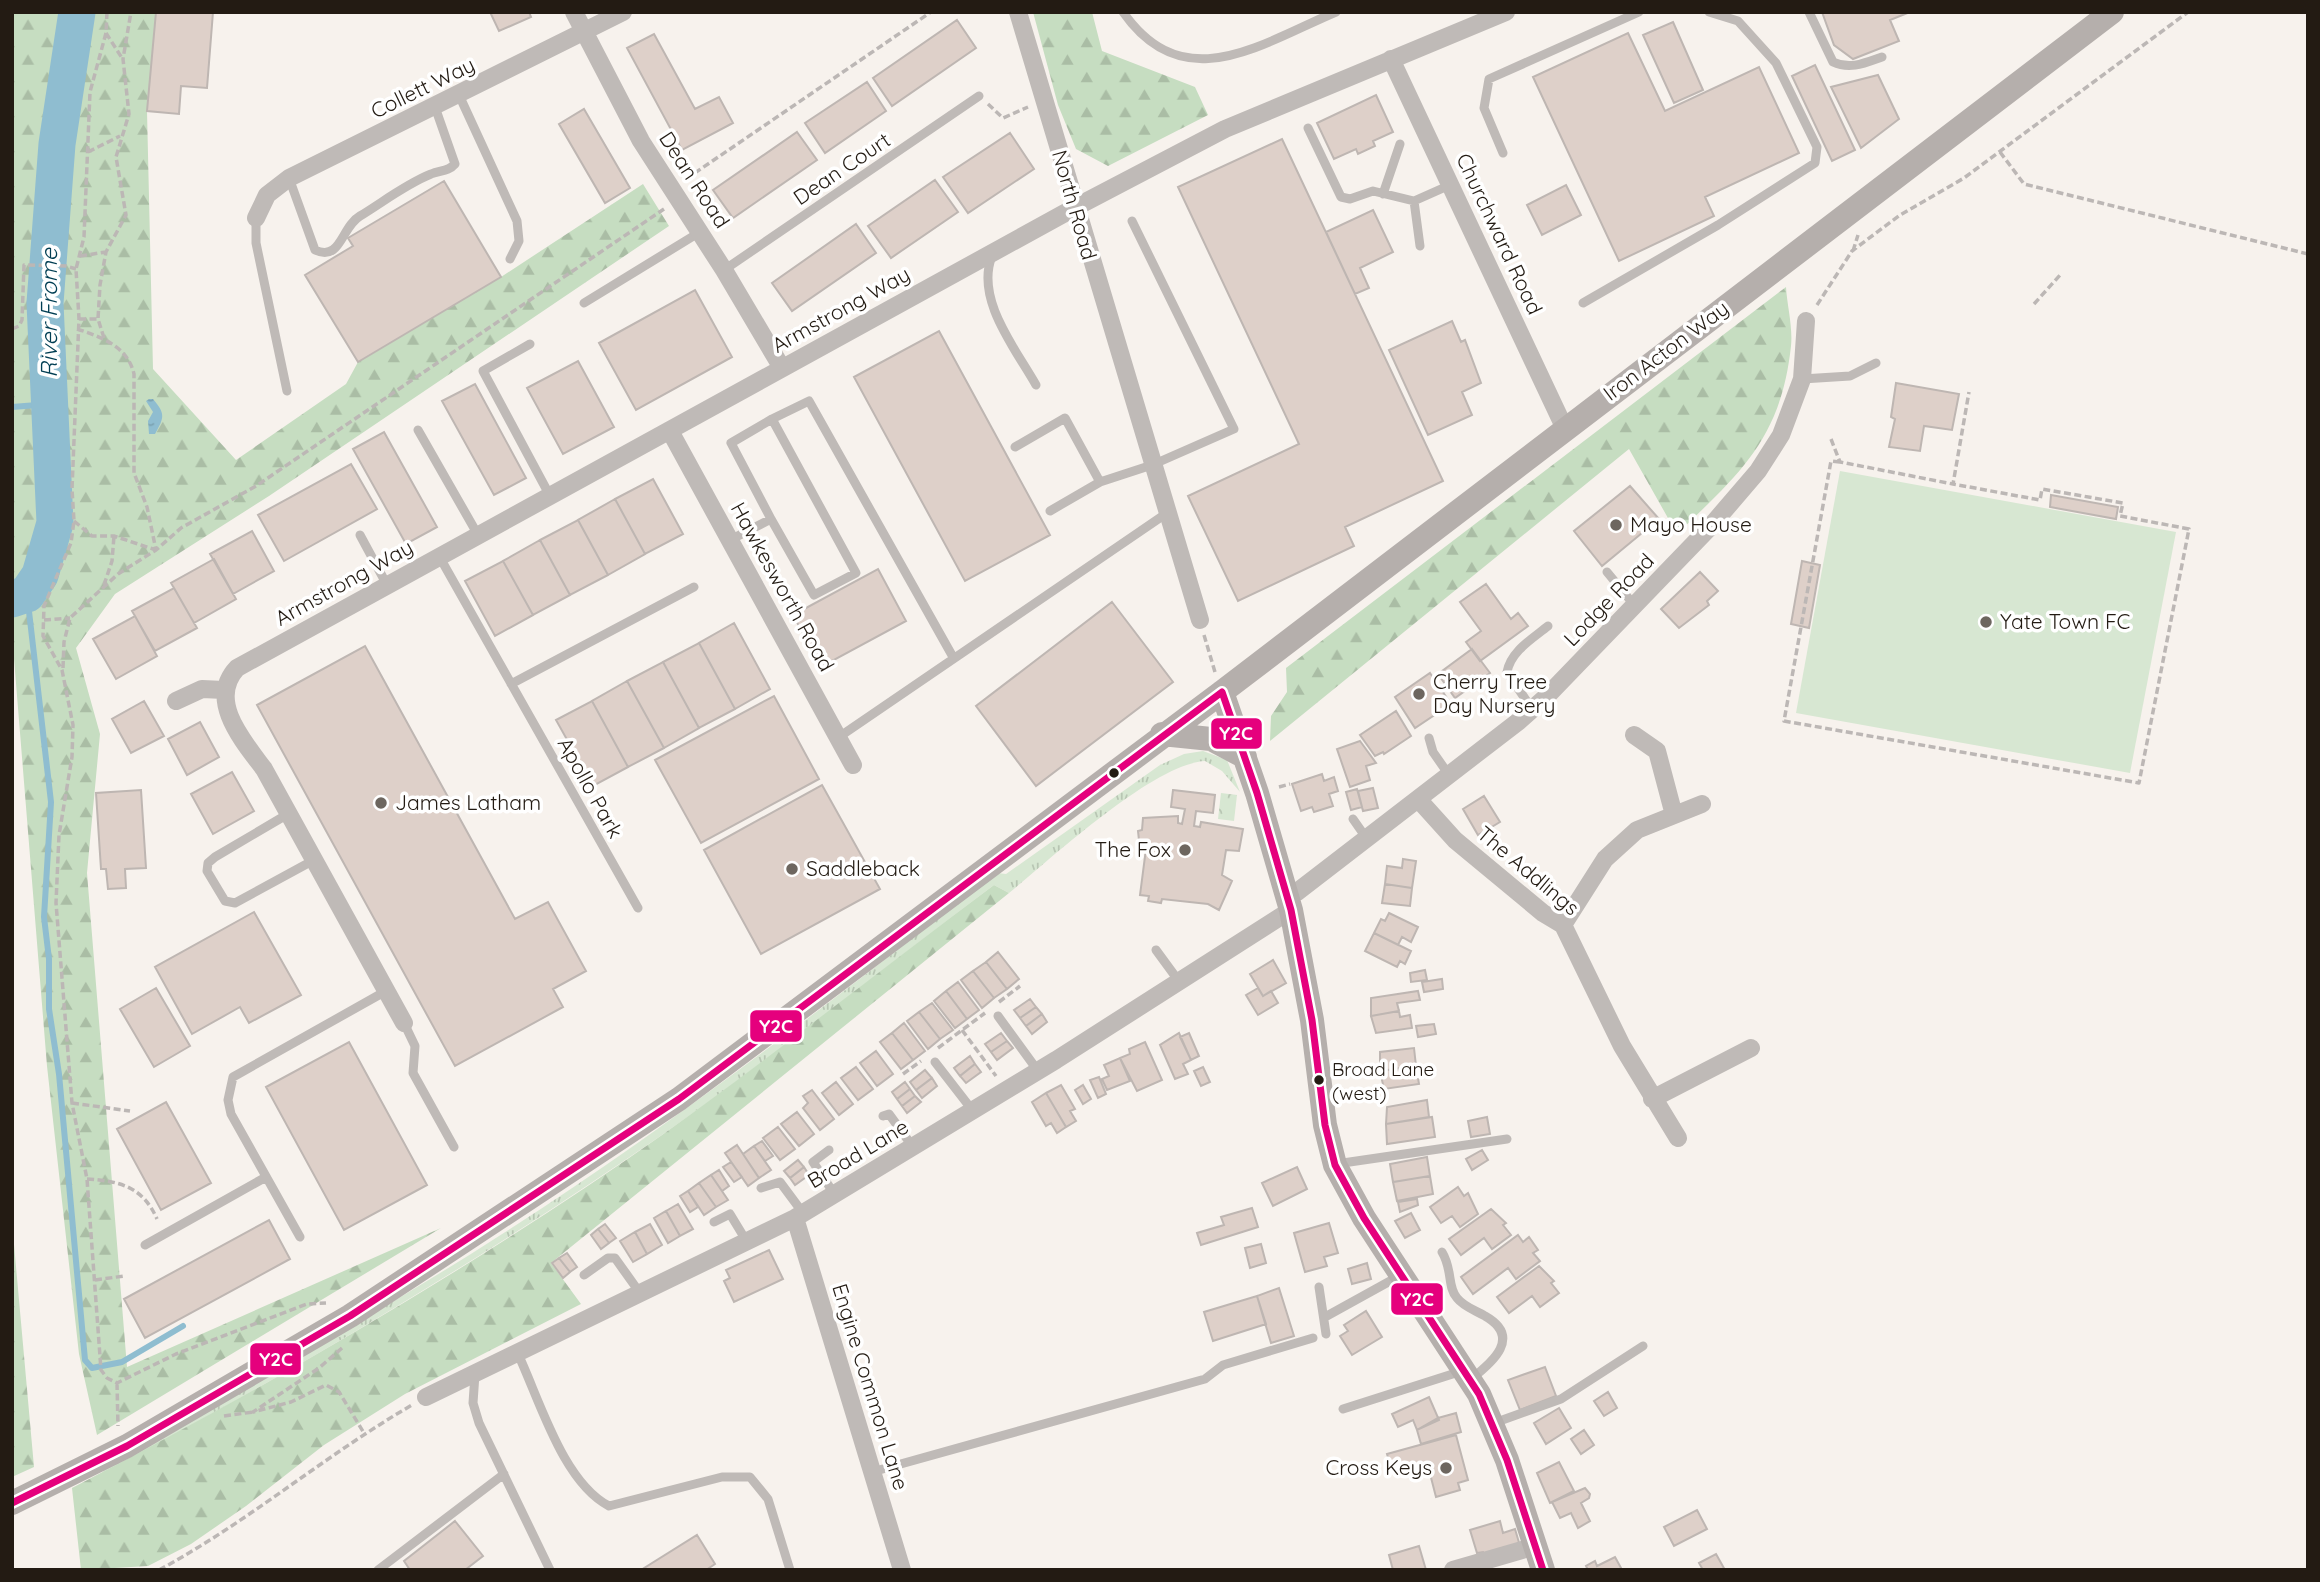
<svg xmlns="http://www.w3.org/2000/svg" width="2320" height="1582" viewBox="0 0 2320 1582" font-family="Quicksand,sans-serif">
	<defs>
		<pattern id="grass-tufts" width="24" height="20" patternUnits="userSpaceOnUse" patternTransform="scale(1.75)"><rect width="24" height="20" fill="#d7e7d2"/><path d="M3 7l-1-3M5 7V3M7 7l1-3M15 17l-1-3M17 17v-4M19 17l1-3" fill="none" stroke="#b8c6b3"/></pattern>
		<pattern id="forest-firs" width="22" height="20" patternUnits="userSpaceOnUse" patternTransform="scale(1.75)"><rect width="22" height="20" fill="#c6ddc1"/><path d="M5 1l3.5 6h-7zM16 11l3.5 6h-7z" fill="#aabda5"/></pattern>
		<pattern id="park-crowns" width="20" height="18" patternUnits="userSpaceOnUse" patternTransform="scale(1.75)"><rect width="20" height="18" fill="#d7e7d2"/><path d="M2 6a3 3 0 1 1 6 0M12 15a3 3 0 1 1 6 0" fill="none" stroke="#b8c6b3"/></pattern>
		<pattern id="water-ripples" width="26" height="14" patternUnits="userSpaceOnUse" patternTransform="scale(1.75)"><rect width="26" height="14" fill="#8fbdd0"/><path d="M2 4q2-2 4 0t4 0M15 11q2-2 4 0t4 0" fill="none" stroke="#7ba2b2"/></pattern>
	</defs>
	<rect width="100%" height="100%" fill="#f7f2ed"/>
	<path fill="url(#grass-tufts)" d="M1203 751 1227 760 1240 792 1222 771 1205 761C1153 764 1052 858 1009 893L994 885C882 969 774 1057 659 1137 480 1260 295 1372 103 1472L102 1467C236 1392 370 1319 499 1236 673 1125 835 998 997 873L1006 874 1160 765 1184 754Z"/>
	<path fill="url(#forest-firs)" d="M12 12H156L147 111 153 369 236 460 346 384 358 362 501 277 643 184 669 226 269 496 115 594 76 648 100 734 87 873 127 1367 441 1228 97 1435 79 1354 47 1066 12 634Z
		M1033 12H1092L1102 51 1195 87 1208 115 1108 166 1076 149 1058 105Z
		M1786 287C1787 305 1793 327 1791 346 1781 439 1740 473 1677 534L1629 449 1270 741 1271 716 1287 692 1286 668Z
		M994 885 1009 893 551 1263 581 1304 405 1394 324 1445 246 1506 191 1544 148 1566 81 1570 72 1488C276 1382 474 1267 662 1135 775 1054 883 968 994 885Z
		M12 1222 34 1467 12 1477Z"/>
	<path fill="url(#park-crowns)" d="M1221 793 1237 795 1234 821 1218 819Z"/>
	<path fill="#d7e7d2" d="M1840 471 2176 532 2130 773 1796 713Z"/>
	<path fill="url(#water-ripples)" d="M149 399H153C166 414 164 418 155 434H149L148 421 153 412 146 401Z"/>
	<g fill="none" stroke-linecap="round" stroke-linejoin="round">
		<path stroke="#8fbdd0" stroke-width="6" d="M12 407 50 404
			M27 594 51 802 44 917 49 959V1009L59 1074 85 1360 92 1368 122 1362 183 1326"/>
		<path stroke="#8fbdd0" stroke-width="37" d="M12 599 27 594 40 575 55 523 45 303 57 144 77 12"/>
	</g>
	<path fill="#ded0c9" stroke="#beb6b2" stroke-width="2" d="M156 12H213L207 88 181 86 179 114 147 111Z
		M490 12H529L531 17 499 31Z
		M1822 12H1910L1890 20 1899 41 1853 59 1834 45Z
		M957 20 976 48 892 106 873 78Z
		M1673 22 1703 90 1674 103 1643 35Z
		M1628 33 1665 111 1759 67 1799 153 1705 197 1714 216 1619 261 1533 77Z
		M654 34 695 109 719 97 733 123 682 150 627 48Z
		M1815 65 1855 150 1832 161 1792 76Z
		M1878 75 1899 119 1861 148 1831 87Z
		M867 82 886 111 825 153 805 123Z
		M1376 95 1393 132 1373 141 1375 146 1358 154 1356 149 1334 159 1317 123Z
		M584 109 630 188 605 203 559 124Z
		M797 132 817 160 733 218 713 190Z
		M1010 133 1034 169 968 213 943 177Z
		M1282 139 1443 481 1345 527 1354 546 1238 601 1188 496 1299 444 1178 187Z
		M935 180 958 212 891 258 868 226Z
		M444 181 501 277 358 362 305 275 353 246 348 238Z
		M1566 185 1581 215 1542 235 1527 205Z
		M1373 210 1393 252 1360 268 1369 288 1355 294 1326 232Z
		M856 224 876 253 792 311 772 283Z
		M695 290 732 357 636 410 599 343Z
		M1452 321 1461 342 1465 340 1481 383 1462 392 1472 415 1428 435 1389 350Z
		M939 331 1050 535 965 581 854 377Z
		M578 361 614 427 563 454 527 388Z
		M1896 383 1959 394 1952 430 1924 426 1920 451 1889 447 1895 419 1891 417Z
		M475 384 526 478 494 495 442 401Z
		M384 432 437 527 406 544 353 449Z
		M351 464 377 509 284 561 258 515Z
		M653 479 683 534 645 554 615 499Z
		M1630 486 1659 519 1602 566 1574 531Z
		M2051 495 2118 507 2116 519 2050 507Z
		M615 499 645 554 608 575 578 520Z
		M578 520 608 575 570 595 540 540Z
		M252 531 274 571 233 594 210 554Z
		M540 540 570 595 533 615 503 561Z
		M214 559 236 599 194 623 171 583Z
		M503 561 533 615 495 636 465 581Z
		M1802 561 1820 565 1809 628 1791 624Z
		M878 569 906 621 821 667 793 615Z
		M1700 572 1718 591 1707 601 1709 605 1679 628 1661 609Z
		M1486 584 1511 619 1518 613 1528 626 1480 661 1466 642 1481 631 1460 602Z
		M174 588 197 628 155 651 132 611Z
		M1112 602 1173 682 1036 786 976 706Z
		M135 616 157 656 116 679 93 639Z
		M734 623 770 689 735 709 699 643Z
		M699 643 735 709 699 728 663 662Z
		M365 646 515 919 548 902 586 971 553 989 563 1007 455 1066 257 705Z
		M1472 649 1490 673 1455 698 1438 674Z
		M663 662 699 728 664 748 627 681Z
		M1430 673 1451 704 1415 728 1395 697Z
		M627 681 664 748 628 767 592 701Z
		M774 696 819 779 701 843 655 760Z
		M144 701 164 736 131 753 112 719Z
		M592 701 628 767 593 786 556 720Z
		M1396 711 1411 736 1384 754 1383 752 1375 756 1360 735Z
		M200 722 219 757 187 775 168 739Z
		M1360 741 1376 763 1366 766 1370 780 1350 787 1337 749Z
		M232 772 254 811 213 834 191 794Z
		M1322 774 1324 781 1334 777 1338 791 1329 794 1333 806 1314 812 1312 807 1301 811 1292 784Z
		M822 785 880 889 761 954 704 850Z
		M1373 788 1378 808 1363 811 1358 791Z
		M1357 789 1362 807 1351 810 1346 792Z
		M141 790 146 868 125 869 126 888 108 889 106 869H101L96 793Z
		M1173 790 1215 795 1213 813 1196 811 1194 826 1200 827 1201 822 1243 829 1239 851 1226 850 1222 875 1232 881 1219 910 1208 904 1162 899 1161 903 1148 901 1149 896 1140 895 1147 841 1139 840 1138 831 1142 830 1143 818 1178 816V823L1182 824 1185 809 1171 807Z
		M1484 796 1500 822 1478 835 1463 809Z
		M1403 859 1416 861 1412 888 1385 884 1387 866 1402 868Z
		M1385 884 1412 888 1410 906 1382 903Z
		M254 912 301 995 249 1023 240 1007 192 1034 155 967Z
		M1389 913 1418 927 1411 942 1402 937 1398 945 1374 933 1381 919 1385 921Z
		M1374 933 1411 951 1405 964 1400 961 1397 967 1365 951Z
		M998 952 1019 979 1007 989 986 962Z
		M1273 960 1286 983 1263 996 1250 974Z
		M986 962 1007 989 994 998 973 971Z
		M1425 970 1427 980 1411 982 1410 973Z
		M973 971 994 998 982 1008 961 980Z
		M1442 979 1443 989 1424 992 1422 982Z
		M958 982 979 1010 967 1019 946 991Z
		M156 988 190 1046 154 1067 120 1009Z
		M1258 988 1263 996 1271 991 1278 1003 1258 1015 1246 995Z
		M946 991 967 1019 955 1028 934 1001Z
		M1418 991 1420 1000 1397 1003 1399 1011 1371 1016V998Z
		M1030 999 1036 1007 1020 1018 1014 1010Z
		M932 1003 953 1030 940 1039 919 1012Z
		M1036 1007 1042 1014 1026 1026 1020 1018Z
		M1399 1011 1400 1017 1410 1015 1412 1028 1376 1033 1371 1016Z
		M919 1012 940 1039 928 1049 907 1021Z
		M1042 1014 1047 1022 1032 1034 1026 1026Z
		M904 1023 925 1051 913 1060 892 1033Z
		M1434 1024 1436 1034 1418 1037 1416 1026Z
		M892 1033 913 1060 901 1069 880 1042Z
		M1001 1033 1007 1041 991 1052 985 1044Z
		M1179 1033 1191 1060 1183 1064 1188 1074 1175 1079 1160 1045Z
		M1189 1033 1199 1056 1191 1060 1180 1037Z
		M1007 1041 1013 1048 997 1060 991 1052Z
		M349 1042 427 1185 344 1230 266 1087Z
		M1145 1042 1162 1080 1137 1091 1120 1058 1130 1054 1129 1049Z
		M1414 1048 1416 1066 1380 1071V1052Z
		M876 1051 893 1074 877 1086 860 1063Z
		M970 1056 975 1064 960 1076 954 1068Z
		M1120 1058 1130 1081 1107 1090 1102 1079 1109 1076 1104 1065Z
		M975 1064 981 1072 966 1083 960 1076Z
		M1416 1066 1419 1084 1384 1089 1380 1071Z
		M856 1067 873 1089 858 1100 841 1078Z
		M1203 1067 1210 1082 1201 1086 1194 1071Z
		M925 1070 932 1078 916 1090 910 1082Z
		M1099 1077 1106 1094 1098 1098 1090 1080Z
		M932 1078 937 1086 922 1098 916 1090Z
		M836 1082 853 1104 839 1115 822 1093Z
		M905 1082 910 1089 897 1099 892 1092Z
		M1061 1085 1075 1109 1070 1111 1076 1121 1066 1127 1046 1093Z
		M1083 1085 1091 1099 1083 1104 1075 1090Z
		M910 1089 915 1096 902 1106 897 1099Z
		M812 1090 834 1119 820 1130 803 1108 808 1103 803 1096Z
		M1046 1093 1066 1127 1057 1133 1051 1123 1046 1126 1032 1102Z
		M915 1096 921 1102 907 1113 902 1106Z
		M1427 1100 1429 1117 1386 1124 1387 1107Z
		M166 1102 211 1183 161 1210 117 1129Z
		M797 1112 814 1134 799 1146 781 1124Z
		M1432 1117 1435 1137 1387 1144 1386 1124Z
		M1487 1117 1490 1134 1471 1137 1468 1121Z
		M778 1127 795 1149 780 1160 763 1138Z
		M762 1141 773 1156 765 1161 754 1146Z
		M737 1145 759 1178 748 1186 725 1153Z
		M754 1146 771 1170 759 1178 743 1154Z
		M1482 1150 1488 1160 1472 1170 1466 1159Z
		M1427 1157 1430 1176 1393 1182 1390 1164Z
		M798 1160 804 1167 790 1178 784 1171Z
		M731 1162 742 1177 734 1182 723 1167Z
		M804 1167 809 1175 795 1185 790 1178Z
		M1297 1167 1307 1189 1273 1206 1262 1183Z
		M719 1170 729 1186 722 1191 711 1175Z
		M711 1175 728 1200 716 1207 699 1183Z
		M1430 1176 1433 1194 1397 1201 1393 1182Z
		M699 1183 716 1207 704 1215 688 1191Z
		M1458 1187 1464 1196 1468 1193 1478 1214 1460 1227 1452 1216 1441 1223 1430 1207Z
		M688 1191 698 1207 690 1212 680 1196Z
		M1417 1199 1418 1205 1400 1212 1398 1202Z
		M678 1204 693 1229 680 1236 666 1211Z
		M1252 1208 1258 1227 1201 1245 1197 1233 1224 1225 1221 1217Z
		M1491 1209 1506 1223 1503 1225 1511 1235 1492 1249 1484 1238 1461 1255 1449 1239Z
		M666 1211 680 1236 668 1243 654 1218Z
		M1411 1213 1420 1230 1405 1238 1395 1221Z
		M269 1220 290 1259 145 1338 124 1299Z
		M1329 1223 1338 1253 1324 1257 1327 1266 1305 1272 1294 1233Z
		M605 1224 616 1238 609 1243 598 1229Z
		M650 1224 662 1245 647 1254 635 1232Z
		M598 1229 609 1243 601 1249 591 1235Z
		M635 1232 647 1254 633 1262 620 1241Z
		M1518 1235 1523 1242 1529 1237 1538 1250 1533 1253 1540 1261 1516 1279 1508 1268 1473 1294 1461 1277Z
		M1261 1244 1266 1263 1250 1268 1245 1248Z
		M769 1250 783 1279 734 1302 724 1281 730 1278 726 1270Z
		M567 1253 577 1267 570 1272 559 1258Z
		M559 1258 570 1272 563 1278 552 1263Z
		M1367 1263 1371 1279 1352 1284 1348 1269Z
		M1539 1266 1554 1281 1551 1283 1559 1293 1540 1307 1532 1296 1509 1313 1497 1297Z
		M1279 1288 1294 1336 1271 1343 1257 1296Z
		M1257 1296 1266 1324 1213 1341 1204 1312Z
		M1366 1311 1382 1337 1352 1355 1340 1336 1348 1331 1344 1325Z
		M1545 1367 1556 1396 1520 1410 1508 1380Z
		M1608 1392 1617 1408 1604 1416 1594 1401Z
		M1429 1397 1439 1420 1417 1430 1413 1420 1398 1427 1392 1414Z
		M1559 1408 1571 1428 1546 1444 1534 1423Z
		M1456 1413 1461 1432 1421 1444 1417 1430 1438 1418Z
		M1584 1430 1594 1445 1581 1454 1571 1439Z
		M1456 1435 1468 1480 1458 1483 1460 1490 1436 1497 1427 1462 1392 1471 1387 1454Z
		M1559 1462 1574 1491 1550 1503 1537 1473Z
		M1585 1488 1590 1494 1589 1498 1581 1503 1590 1521 1578 1528 1571 1513 1560 1518 1552 1502Z
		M1697 1510 1707 1529 1674 1546 1664 1527Z
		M455 1521 483 1556 465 1570H410L404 1561Z
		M1500 1521 1503 1533 1515 1529 1520 1546 1485 1557 1483 1552 1477 1553 1470 1530Z
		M697 1535 715 1564 706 1570H641Z
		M1419 1546 1426 1570H1393L1389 1555Z
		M1716 1554 1725 1570H1703L1699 1563Z
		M1615 1557 1621 1568 1618 1570H1588L1586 1566 1595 1561 1597 1566Z"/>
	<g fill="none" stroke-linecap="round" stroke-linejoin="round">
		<path stroke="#bcb7b5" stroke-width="3.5" stroke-dasharray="7 3.5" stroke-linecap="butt" d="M107 12 106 33 90 92 84 237 76 269 79 319 72 489 74 521 71 543 44 606 43 636 62 670 73 725 72 757 59 835 56 903 72 1103 87 1179 101 1370 107 1378 117 1383 176 1354 307 1304 326 1303
			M106 33 122 58
			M988 104 1003 118 1028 107
			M88 152 120 136
			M2000 152 2024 184 2308 254
			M686 179 931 12
			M1853 251 1858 235
			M80 256 106 252
			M2034 304 2061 274
			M1817 305 1852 251 1900 215 1964 178 2188 12
			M79 319H98
			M12 329 19 326 22 320 24 265 66 266 76 269
			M77 329C102 337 128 347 134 374V473L147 507 156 550
			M104 338 98 319 100 285 106 252 126 215 116 157 129 114 123 59 131 12
			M1831 439 1840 462 1953 484 1969 392
			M1840 462 1831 461 1784 721 2139 783 2189 529 2120 516 2123 503 2042 489 2040 500 1953 484
			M74 521 92 536H114L156 550
			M104 585 112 561 114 536
			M44 620 70 618
			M1204 635 1215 672
			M63 668 64 642 70 618 118 574 156 550 181 528 256 486 664 209
			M1279 787 1290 784
			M999 1002 1020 986
			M962 1030 996 1076
			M938 1048 985 1013
			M903 1074 921 1061
			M72 1103 130 1111
			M87 1179C120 1181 143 1187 157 1219
			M95 1280 124 1276
			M342 1348 319 1368 253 1412 291 1402 326 1385 339 1392 364 1433
			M117 1383 118 1426
			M224 1416 253 1412
			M159 1570C248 1522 324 1456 412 1405"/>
		<path stroke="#bfbab7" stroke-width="9" d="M1123 12C1184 99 1260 44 1336 12
			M1809 12 1833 62C1850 70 1865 63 1882 57
			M459 95 517 221 519 241 510 259
			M1308 128 1341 197 1350 199 1373 191 1414 201 1450 185
			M1503 153 1484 108 1489 79 1639 12
			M289 178 315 250C341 262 341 227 360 216 383 202 406 184 431 174 440 170 448 172 455 164L435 107
			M1383 194 1400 144
			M1414 201 1420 246
			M256 218V243L287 391
			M992 256C975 299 1015 348 1036 385
			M724 270 979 96
			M584 303 700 232
			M1583 303 1718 225 1815 163 1817 147 1776 63 1738 21 1709 12
			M530 344 483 371 550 496
			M1802 379 1850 376 1876 363
			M772 419 809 401 953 657
			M418 430 478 535
			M1015 447 1065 418 1100 482
			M1050 511 1100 482 1152 465 1234 429 1132 221
			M360 535 387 585
			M730 540 771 519 814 595 856 573 772 419 731 443 771 519
			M439 556 638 908
			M1607 572 1635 606
			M511 684 694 587
			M1532 709 1507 672C1511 651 1532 639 1548 626
			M839 737 1167 513
			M1429 738 1433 752 1449 775
			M288 814 215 857 208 863 207 871 225 901 235 903 314 860
			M1353 819 1367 839
			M1156 950 1178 980
			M998 1016 1038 1071
			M404 1023 415 1046 413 1073 454 1147
			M935 1062 973 1111
			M883 1116 889 1114 913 1147
			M829 1150 813 1162 835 1195
			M1336 1164 1507 1139
			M761 1188 780 1182 803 1213
			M714 1222 730 1214 747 1242
			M300 1237 231 1114 228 1100 233 1077 386 991
			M145 1245 266 1177
			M1442 1252C1453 1270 1447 1287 1457 1298 1464 1307 1475 1310 1485 1316 1522 1337 1493 1362 1471 1379
			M584 1275 608 1258H615L640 1293
			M1319 1287 1326 1334
			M1325 1317 1401 1275
			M518 1354C540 1401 563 1482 609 1506L722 1477H750L768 1499 790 1570
			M475 1374 473 1403 479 1423 550 1570
			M1343 1409 1462 1371
			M1494 1423 1561 1399 1643 1346
			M872 1472 1205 1379 1223 1365 1313 1338
			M378 1570 504 1474"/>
		<path stroke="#bfbab7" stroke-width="18" d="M574 12 641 141 724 270 782 368
			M1018 12 1200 620
			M1391 59 1565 429
			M256 218 267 195 289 178 623 12
			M670 431 853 765
			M176 701 202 689 224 690
			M1634 735 1657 751 1674 815
			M1418 799 1455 840 1543 913 1563 925 1622 1046 1678 1138
			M1287 896 1297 892 1519 721 1546 697 1710 527 1758 471 1781 435 1802 379 1806 321
			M1563 925 1605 859 1637 830 1702 804
			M404 1023 264 769C243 741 207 700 237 668L1074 208 1225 129 1506 12
			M1652 1099 1751 1048
			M795 1218 902 1570
			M426 1397 795 1218 1056 1060 1291 910
			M1453 1570 1536 1546"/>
		<path stroke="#b5afac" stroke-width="24" d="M1222 692 1257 793 1291 910 1312 1020 1325 1125 1335 1165 1364 1218 1479 1394 1507 1460 1543 1570
			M1162 734 1211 739 1245 757
			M12 1503 127 1446 350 1316 679 1099 1222 692 2112 12"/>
		<defs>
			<path id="bus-1" d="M12 1503 127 1446 350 1316 679 1099 1222 692 1257 793 1291 910 1312 1020 1325 1125 1335 1165 1364 1218 1479 1394 1507 1460 1543 1570"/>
		</defs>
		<use href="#bus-1" stroke="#fff" stroke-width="12"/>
		<use href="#bus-1" stroke="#e5007d" stroke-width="7"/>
	</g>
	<g fill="#6d665f" stroke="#fff" stroke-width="2.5">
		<circle cx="1616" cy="525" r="7"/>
		<circle cx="1986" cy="622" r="7"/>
		<circle cx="1419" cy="694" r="7"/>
		<circle cx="381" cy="803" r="7"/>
		<circle cx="1185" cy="850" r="7"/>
		<circle cx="792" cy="869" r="7"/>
		<circle cx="1446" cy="1468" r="7"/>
	</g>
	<g fill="#231b13" stroke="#fff" stroke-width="2.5">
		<circle cx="1114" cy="773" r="6"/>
		<circle cx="1319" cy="1080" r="6"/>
	</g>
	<g text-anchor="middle" stroke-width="7" stroke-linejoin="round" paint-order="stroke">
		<g font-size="19" fill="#231b13" stroke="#fff" text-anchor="start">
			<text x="1332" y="1076">Broad Lane<tspan x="1332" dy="24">(west)</tspan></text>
		</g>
		<g font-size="21" fill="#231b13" stroke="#fff">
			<text transform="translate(423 88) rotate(-26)" y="7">Collett Way</text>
			<text transform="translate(842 169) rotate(-34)" y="7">Dean Court</text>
			<text transform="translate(694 180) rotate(57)" y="7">Dean Road</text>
			<text transform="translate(1074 205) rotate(74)" y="7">North Road</text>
			<text transform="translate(1499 234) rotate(65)" y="7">Churchward Road</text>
			<text transform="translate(841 310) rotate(-29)" y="7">Armstrong Way</text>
			<text transform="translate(1666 351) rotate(-37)" y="7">Iron Acton Way</text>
			<text transform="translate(344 583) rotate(-29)" y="7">Armstrong Way</text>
			<text transform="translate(782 587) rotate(61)" y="7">Hawkesworth Road</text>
			<text transform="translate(1609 600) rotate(-46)" y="7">Lodge Road</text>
			<text transform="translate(590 788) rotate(61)" y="7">Apollo Park</text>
			<text transform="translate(1528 871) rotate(40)" y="7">The Addlings</text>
			<text transform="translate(858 1154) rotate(-31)" y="7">Broad Lane</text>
			<text transform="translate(870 1387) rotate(73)" y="7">Engine Common Lane</text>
		</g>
		<g font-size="21" fill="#231b13" stroke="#fff" text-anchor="start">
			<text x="1630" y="532">Mayo House</text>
			<text x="2000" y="629">Yate Town FC</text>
			<text x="1433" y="689">Cherry Tree<tspan x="1433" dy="24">Day Nursery</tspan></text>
			<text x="395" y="810">James Latham</text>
			<text x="1171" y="857" text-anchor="end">The Fox</text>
			<text x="806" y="876">Saddleback</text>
			<text x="1432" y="1475" text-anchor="end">Cross Keys</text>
		</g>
		<g font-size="23" font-style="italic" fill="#013e53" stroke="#fff">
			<text transform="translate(49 313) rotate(-90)" y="8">River Frome</text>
		</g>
	</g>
	<g stroke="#fff" stroke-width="2.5">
		<rect x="1210" y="717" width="53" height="33" rx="7" fill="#e5007d"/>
		<rect x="749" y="1009" width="54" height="34" rx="7" fill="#e5007d"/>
		<rect x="1390" y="1282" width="54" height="34" rx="7" fill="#e5007d"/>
		<rect x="249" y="1342" width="53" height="34" rx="7" fill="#e5007d"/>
	</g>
	<g font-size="19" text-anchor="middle" font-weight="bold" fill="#fff">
		<text x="1236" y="740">Y2C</text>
		<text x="776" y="1033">Y2C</text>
		<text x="1417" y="1306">Y2C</text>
		<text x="276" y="1366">Y2C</text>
	</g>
	<rect width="2320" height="1582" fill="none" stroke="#231b13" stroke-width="28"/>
</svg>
